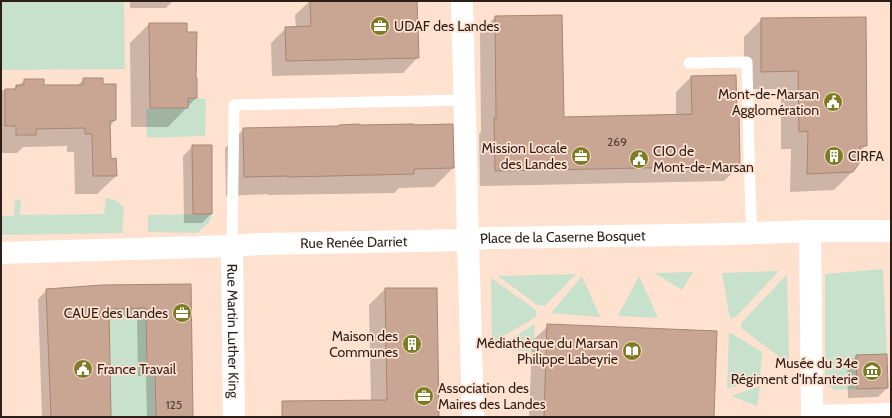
<svg xmlns="http://www.w3.org/2000/svg" width="892" height="418" viewBox="0 0 892 418" font-family="Cabin,sans-serif">
	<rect width="100%" height="100%" fill="#ffe1d0"/>
	<path fill="#c8e1cd" d="M1 1H124L125 69 1 70Z
		M188 98 206 99 205 136 147 138 146 109 188 108Z
		M106 198 117 201 124 207 122 233 1 235V216H14L15 199 21 200 20 215 104 214Z
		M212 214 209 223 197 233 148 232V215Z
		M883 269 887 354 856 355 857 389 835 390 825 384V274Z
		M779 271 736 317 730 319 722 273Z
		M693 272 682 290 654 273Z
		M576 274 545 306 537 305 498 276Z
		M787 274 789 364 741 328V323Z
		M582 276 600 317 551 313Z
		M639 276 658 318 618 316Z
		M491 278 536 310V317L492 343Z
		M146 308 147 367 154 368 156 417H109V309Z
		M535 324 534 352 494 349Z
		M729 332 762 352 760 379 727 389Z
		M760 386 757 406 731 396Z"/>
	<path fill="#0003" d="M130 1H173L166 8H130Z
		M310 1H416L418 57 403 73 272 76 271 43 286 28H296L295 15Z
		M561 16 563 118 676 116V92L691 77 739 166 724 181 480 186 479 134 481 132 480 33 495 17Z
		M762 19 866 145 859 153 852 172 834 190 790 192 791 149H781V89H744V37Z
		M149 24 186 33 196 98 168 127H131L130 43Z
		M84 79 102 85 115 120 110 126V160L116 176 97 194H75L74 152H67V146L23 147 17 153H1V90H13L16 86H18L25 80 43 86H77Z
		M244 129 453 168 434 187 399 188 394 193 268 195V194L226 196 225 148Z
		M193 146H211V214L202 223H184L183 156Z
		M190 285 192 417H147L146 376H138L137 316 108 317 110 417H42L38 299 47 290Z
		M385 289 438 417H287L371 401 369 305Z
		M548 326 713 417H529L532 341Z
		M856 356 887 388 878 397 848 398 847 365Z"/>
	<path fill="#c9a693" stroke="#a78673" d="M310 1H417L419 58 286 61 285 27 311 26Z
		M562 15 564 117 692 114 691 76 736 75 737 113H739L740 166 495 171 494 118H496L495 16Z
		M866 17 867 146H860V162L853 172 807 174 808 131 799 132 798 71 761 72V18Z
		M149 23H187V32H197L196 78H197V98H188V108H150Z
		M83 78H103V84H116V120L110 121 111 159 116 158 117 176H93L92 134H85V128L36 129V135H16V126H5V89H16V85H24V79H44V85H83Z
		M359 124V125L414 124V125L453 124 454 168 414 169V174L287 177V176L244 177 243 128 339 126V125Z
		M192 145H212V214H193Z
		M191 284 193 417H156L155 368H147L146 308 109 309 111 417H51L46 289 103 285Z
		M385 288H437L439 417H282V401L387 400Z
		M547 324 717 331 714 417H544Z
		M887 354 888 388 857 389 856 355Z"/>
	<g fill="none" stroke-linecap="round" stroke-linejoin="round">
		<path stroke="#fff" stroke-width="11" d="M689 63 747 62C748 119 749 176 752 233
			M232 246 234 105 465 100"/>
		<g stroke="#fff" stroke-width="22">
			<path d="M810 231 812 417"/>
			<path id="s1" d="M232 246 234 417"/>
			<path id="s2" d="M1 253 232 246 261 244 468 240 462 1"/>
			<path d="M812 416 891 414"/>
			<path id="s3" d="M473 417 468 240 488 238 729 234 810 231H891"/>
		</g>
	</g>
	<defs>
		<symbol id="office-disc" viewBox="-11 -11 22 22"><circle r="9.5" fill="#7c7c24" stroke="#ffe1d0"/><path d="M-6-3h4V-5.5h4V-3h4V5H-6ZM-1-4.5V-3h2v-1.5ZM-6 0V1H6V0Z" fill="#fff"/></symbol>
		<symbol id="civic-disc" viewBox="-11 -11 22 22"><circle r="9.5" fill="#7c7c24" stroke="#ffe1d0"/><path d="M-.6-6.5H3V-4.5H.6V-3L4-1V1h2V6H-6V1h2V-1L-.6-3ZM-1.2 2.5V6h2.4V2.5Z" fill="#fff"/></symbol>
		<symbol id="building-disc" viewBox="-11 -11 22 22"><circle r="9.5" fill="#7c7c24" stroke="#ffe1d0"/><path d="M-4-6H4V6H1V3H-1V6H-4ZM-2.5-4.3h1.7v1.8h-1.7ZM.8-4.3h1.7v1.8H.8ZM-2.5-1h1.7V.8h-1.7ZM.8-1h1.7V.8H.8Z" fill="#fff"/></symbol>
		<symbol id="library-disc" viewBox="-11 -11 22 22"><circle r="9.5" fill="#7c7c24" stroke="#ffe1d0"/><path d="M-6-4Q-3-5.5-.7-3.5V5Q-3 3-6 4ZM6-4Q3-5.5 .7-3.5V5Q3 3 6 4Z" fill="#fff"/></symbol>
		<symbol id="museum-disc" viewBox="-11 -11 22 22"><circle r="9.5" fill="#7c7c24" stroke="#ffe1d0"/><path d="M0-6L6-3V-2H-6V-3ZM-5-1h2V3h-2ZM-1-1h2V3h-2ZM3-1h2V3H3ZM-6 4H6V6H-6Z" fill="#fff"/></symbol>
	</defs>
	<g fill-rule="evenodd">
		<use href="#office-disc" x="369" y="15" width="22" height="22"/>
		<use href="#civic-disc" x="822" y="91" width="22" height="22"/>
		<use href="#office-disc" x="570" y="145" width="22" height="22"/>
		<use href="#building-disc" x="823" y="145" width="22" height="22"/>
		<use href="#civic-disc" x="628" y="148" width="22" height="22"/>
		<use href="#office-disc" x="171" y="302" width="22" height="22"/>
		<use href="#building-disc" x="401" y="333" width="22" height="22"/>
		<use href="#library-disc" x="621" y="340" width="22" height="22"/>
		<use href="#civic-disc" x="72" y="358" width="22" height="22"/>
		<use href="#museum-disc" x="861" y="360" width="22" height="22"/>
		<use href="#office-disc" x="413" y="385" width="22" height="22"/>
	</g>
	<g text-anchor="middle" stroke-width="3.5" stroke-linejoin="round" paint-order="stroke">
		<g font-size="12" fill="#544137">
			<text x="617" y="146">269</text>
			<text x="174" y="409">125</text>
		</g>
		<g font-size="14" fill="#2d1f18" stroke="#ffe1d0" text-anchor="end">
			<text x="394" y="31" text-anchor="start">UDAF des Landes</text>
			<text x="819" y="99">Mont-de-Marsan<tspan x="819" dy="16">Agglomération</tspan></text>
			<text x="567" y="153">Mission Locale<tspan x="567" dy="16">des Landes</tspan></text>
			<text x="653" y="156" text-anchor="start">CIO de<tspan x="653" dy="16">Mont-de-Marsan</tspan></text>
			<text x="848" y="161" text-anchor="start">CIRFA</text>
			<text x="168" y="318">CAUE des Landes</text>
			<text x="398" y="341">Maison des<tspan x="398" dy="16">Communes</tspan></text>
			<text x="618" y="348">Médiathèque du Marsan<tspan x="618" dy="16">Philippe Labeyrie</tspan></text>
			<text x="858" y="368">Musée du 34e<tspan x="858" dy="16">Régiment d'Infanterie</tspan></text>
			<text x="97" y="374" text-anchor="start">France Travail</text>
			<text x="438" y="393" text-anchor="start">Association des<tspan x="438" dy="16">Maires des Landes</tspan></text>
		</g>
		<g font-size="14" fill="#2d1f18" stroke="#ffe1d0">
			<text dy="5" stroke="none"><textPath href="#s3" startOffset="272">Place de la Caserne Bosquet</textPath></text>
			<text dy="5" stroke="none"><textPath href="#s2" startOffset="353">Rue Renée Darriet</textPath></text>
			<text dy="5" stroke="none"><textPath href="#s1" startOffset="85">Rue Martin Luther King</textPath></text>
		</g>
	</g>
	<rect width="892" height="418" fill="none" stroke="#2d1f18" stroke-width="4"/>
</svg>
